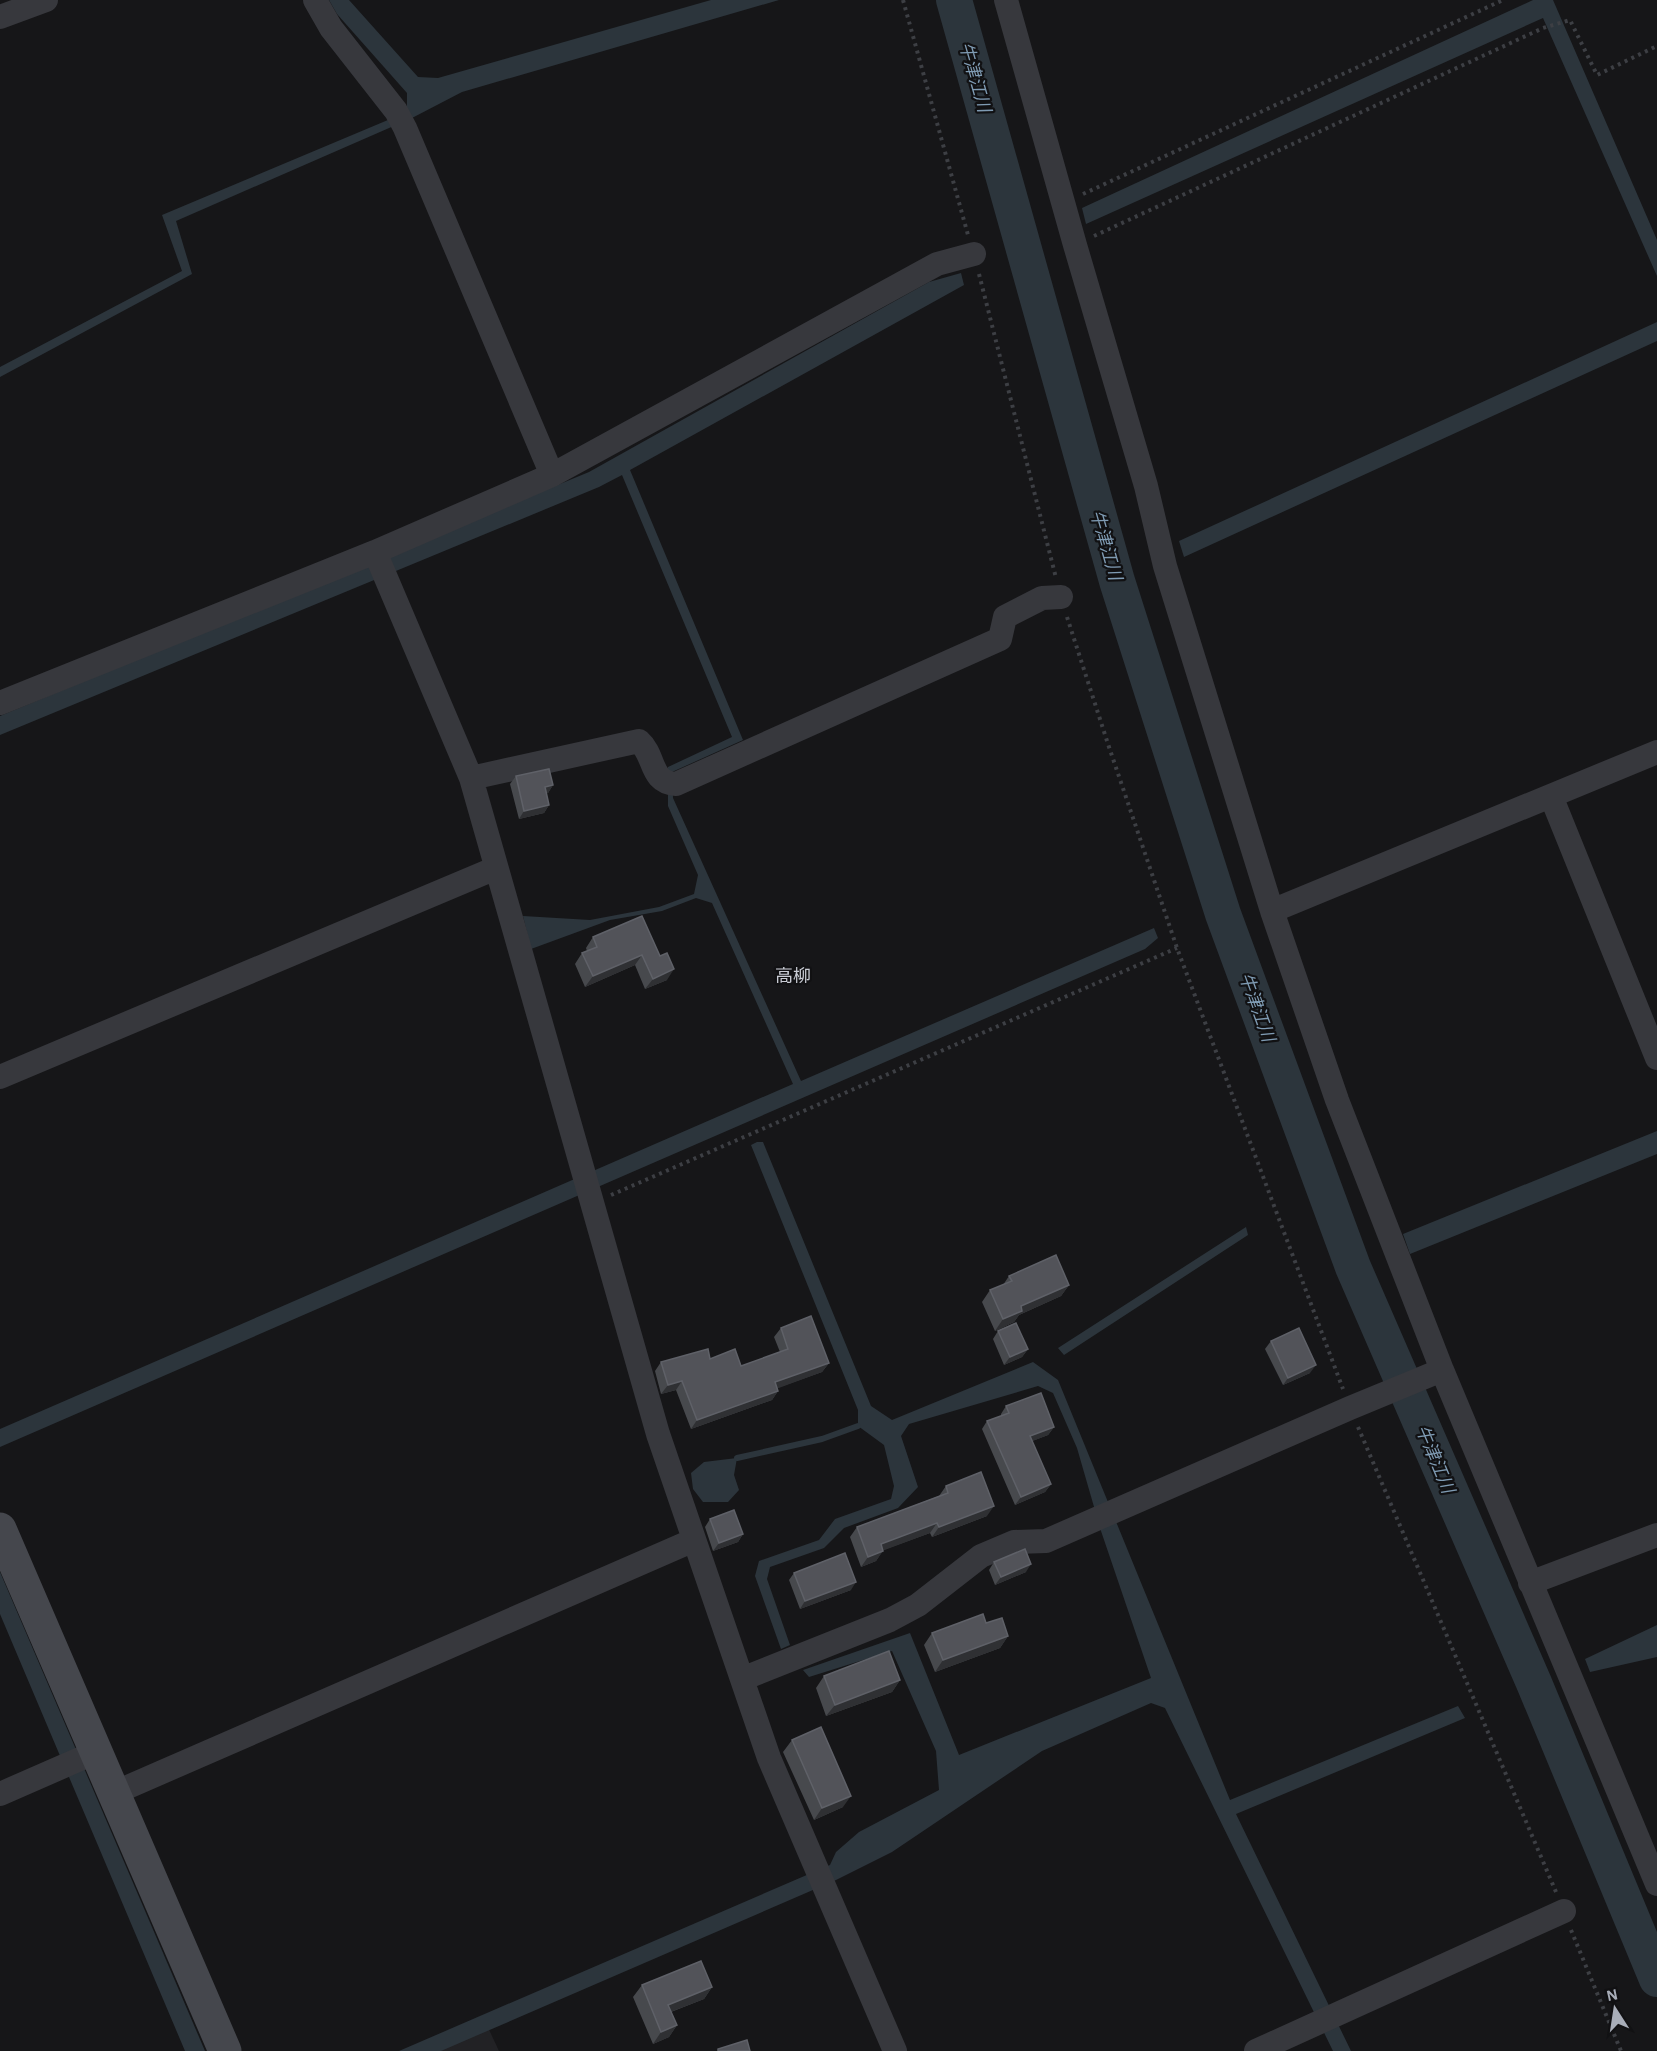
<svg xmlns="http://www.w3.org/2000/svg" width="1657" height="2051" viewBox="0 0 1657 2051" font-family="'Alegreya Sans','Noto Sans JP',sans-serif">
	<rect width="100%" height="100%" fill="#161618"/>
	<path fill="#222225" d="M485 2021 499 2051H416Z"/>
	<path fill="#2c353c" d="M329 0H349L418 77 438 78 711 0H779L462 92 412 118 176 221 192 274 0 377V367L182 271 162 215 407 112V93L337 14Z
		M1533 0H1553L1657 240V276L1543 18 1086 224 1082 208Z
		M961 273 964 285 630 470 743 740 672 772 673 798 801 1081 1154 928 1158 938 1145 949 0 1447V1429L793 1084 712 903 696 898 662 911 610 920 531 949 523 916 590 920 659 907 694 894 698 875 668 806V767L732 737 622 475 599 487 0 735V716L589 472 929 282Z
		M1657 322V341L1184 557 1179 541Z
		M1657 1131V1154L1410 1254 1403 1234Z
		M757 1142H763L871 1406 892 1420 1033 1362 1058 1380 1230 1800 1458 1706 1465 1718 1236 1814 1351 2051H1333L1165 1708 1151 1703 1042 1751 892 1852 836 1880 441 2051H399L830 1865 836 1852 859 1832 939 1790 936 1751 892 1651 809 1677 803 1670 910 1633 959 1755 1151 1678 1101 1531 1077 1448 1053 1393 1038 1386 909 1424 901 1436 918 1487 898 1508 844 1528 824 1548 770 1567 767 1579 790 1645 781 1649 755 1576 759 1561 819 1540 835 1519 891 1499 894 1486 884 1445 858 1426V1410L751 1145Z
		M1246 1227 1248 1235 1064 1355 1058 1348Z
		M737 1458 734 1475 739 1490 728 1502H703L693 1489 691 1473 704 1462Z
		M0 1572 205 2051H185L0 1614Z
		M1657 1625V1657L1590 1672 1585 1659Z"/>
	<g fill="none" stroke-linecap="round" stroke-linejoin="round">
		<path stroke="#2c353c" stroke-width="6" d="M737 1458 822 1439 858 1426"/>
		<path stroke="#2c353c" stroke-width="36" d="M954 0 1117 581 1223 914 1353 1267 1534 1683 1657 1979"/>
		<path stroke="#3d3f44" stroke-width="4" stroke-dasharray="3 4.5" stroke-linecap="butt" d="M903 0 968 235
			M1083 194 1503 0
			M1094 236 1543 28 1570 20 1597 75 1657 46
			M979 274 1056 578
			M1067 617 1108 744 1177 948 1343 1389
			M611 1195 1177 948
			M1358 1427 1556 1892
			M1571 1930 1621 2051"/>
		<path stroke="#37383d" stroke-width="24" d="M315 0 331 28 396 111 405 128 552 475
			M1006 0 1075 245 1146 486 1165 566 1272 911 1337 1100 1442 1370 1657 1884
			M0 17 46 0
			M375 552 471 778 658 1434 769 1758 895 2051
			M0 703 375 552 552 475 937 264 974 254
			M471 778 639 741C656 756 649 782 676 784L1000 639 1005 617 1042 598 1061 597
			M1551 796 1657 1058
			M1272 911 1657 752
			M0 1077 496 868
			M1530 1583 1657 1535
			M742 1679 890 1620 918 1605 981 1556 1014 1542 1046 1541 1350 1408 1442 1370
			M114 1793 694 1540
			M0 1794 96 1752
			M1256 2051 1564 1911"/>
		<path stroke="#45474d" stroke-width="33" d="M0 1529 225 2051"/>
	</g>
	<path fill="#47494d" d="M516 776 553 785 548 793H546L549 805 544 813 519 819 510 784Z
		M642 916 667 980 645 989 635 965 585 987 575 964 582 953 587 951 586 948 593 937Z
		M1009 1276 1069 1285 1061 1296 1019 1315 1014 1322 995 1331 982 1302 990 1290 1003 1285Z
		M781 1328 829 1363 822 1372 777 1388 778 1391 772 1400 691 1429 676 1390 661 1394 655 1371 661 1362 710 1359 741 1366 780 1352 774 1337Z
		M998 1331 1028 1349 1022 1357 1004 1365 993 1339Z
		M1271 1341 1310 1373 1283 1385 1265 1349Z
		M1006 1406 1054 1427 1048 1435 1032 1441 1051 1484 1045 1492 1015 1505 982 1429 987 1421 1001 1416V1414Z
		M946 1486 987 1516 932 1537 930 1533 883 1550 876 1561 861 1567 850 1537 857 1527 939 1496Z
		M710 1519 743 1534 738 1542 713 1551 705 1527Z
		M994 1562 1026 1572 995 1585 989 1570Z
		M794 1573 851 1590 800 1609 789 1580Z
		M986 1623 1008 1636 1000 1648 935 1672 924 1645 932 1633Z
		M824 1676 900 1680 892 1692 826 1716 816 1688Z
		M792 1740 843 1807 814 1820 783 1752Z
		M642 1985 712 1987 704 1999 671 2012 677 2025 669 2037 653 2044 633 1997Z"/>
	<path fill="#2f3033" d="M553 785 548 793 539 795 545 787Z
		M549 805 544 813 519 819 524 811Z
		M642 955 635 965 585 987 593 976Z
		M674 969 667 980 645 989 653 979Z
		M1069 1285 1061 1296 1019 1315 1014 1322 995 1331 1003 1319 1021 1306Z
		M1028 1349 1022 1357 1004 1365 1010 1357Z
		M829 1363 822 1372 768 1392 775 1382Z
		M1316 1365 1310 1373 1283 1385 1288 1378Z
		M682 1381 676 1390 661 1394 668 1385Z
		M778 1391 772 1400 691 1429 697 1420Z
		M1054 1427 1048 1435 1025 1444 1030 1436Z
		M1051 1484 1045 1492 1015 1505 1021 1497Z
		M994 1506 987 1516 932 1537 939 1527Z
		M937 1523 930 1533 874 1554 881 1544Z
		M743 1534 738 1542 713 1551 719 1543Z
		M883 1551 876 1561 861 1567 868 1557Z
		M1031 1564 1026 1572 995 1585 1001 1577Z
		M856 1582 851 1590 800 1609 805 1601Z
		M1008 1636 1000 1648 935 1672 943 1660Z
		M900 1680 892 1692 826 1716 835 1705Z
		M851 1796 843 1807 814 1820 822 1808Z
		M712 1987 704 1999 660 2016 668 2005Z
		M677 2025 669 2037 653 2044 661 2032Z"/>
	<path fill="#525359" stroke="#5f6168" stroke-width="1.5" d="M549 769 553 785 545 787 549 805 524 811 516 776Z
		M642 916 660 956 667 953 674 969 653 979 642 955 593 976 582 953 597 947 593 937Z
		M1056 1255 1069 1285 1021 1306 1022 1311 1003 1319 990 1290 1012 1281 1009 1276Z
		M811 1316 829 1363 775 1382 778 1391 697 1420 682 1381 668 1385 661 1362 708 1349 710 1359 735 1349 741 1366 788 1349 781 1328Z
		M1016 1323 1028 1349 1010 1357 998 1331Z
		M1299 1328 1316 1365 1288 1378 1271 1341Z
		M1041 1393 1054 1427 1030 1436 1051 1484 1021 1497 987 1421 1009 1413 1006 1406Z
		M981 1472 994 1506 939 1527 937 1523 881 1544 883 1551 868 1557 857 1527 948 1493 946 1486Z
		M734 1510 743 1534 719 1543 710 1519Z
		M1025 1549 1031 1564 1001 1577 994 1562Z
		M845 1553 856 1582 805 1601 794 1573Z
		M983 1614 986 1623 1002 1618 1008 1636 943 1660 932 1633Z
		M889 1651 900 1680 835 1705 824 1676Z
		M821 1727 851 1796 822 1808 792 1740Z
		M701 1961 712 1987 668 2005 677 2025 661 2032 642 1985Z
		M747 2040 750 2051H718V2049Z"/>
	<g text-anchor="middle" stroke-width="4.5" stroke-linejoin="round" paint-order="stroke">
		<g font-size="18" font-style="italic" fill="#7f9bb3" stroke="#111113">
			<text transform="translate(975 77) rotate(74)" y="6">牛津江川</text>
			<text transform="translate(1106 545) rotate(74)" y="6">牛津江川</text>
			<text transform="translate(1257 1007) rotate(70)" y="6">牛津江川</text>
			<text transform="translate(1435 1459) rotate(67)" y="6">牛津江川</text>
		</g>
		<g font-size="18" fill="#c9ccd4" stroke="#111113">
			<text x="793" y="982">高柳</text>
		</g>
	</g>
	<g transform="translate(1615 2009) rotate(348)" stroke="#111113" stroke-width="4.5" paint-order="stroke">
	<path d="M0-4.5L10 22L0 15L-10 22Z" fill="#a8adb8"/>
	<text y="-9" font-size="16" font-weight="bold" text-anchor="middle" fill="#a8adb8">N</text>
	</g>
</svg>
